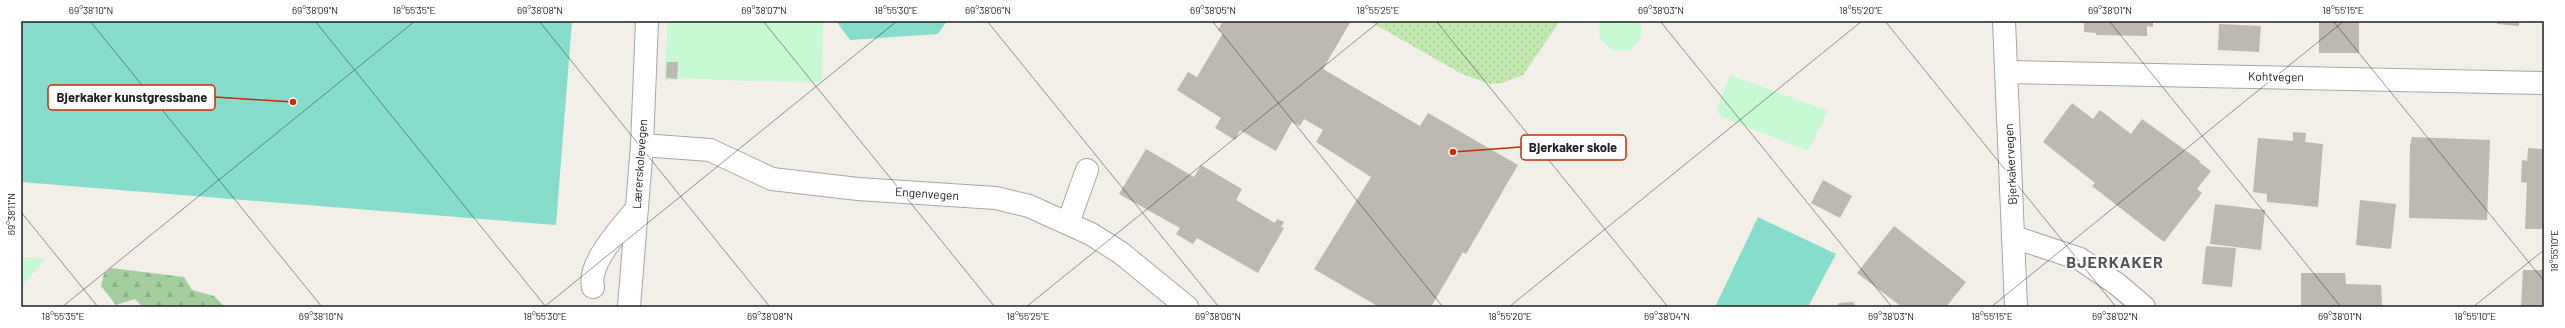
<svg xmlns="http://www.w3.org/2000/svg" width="2565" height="328" viewBox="0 0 2565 328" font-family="Barlow,sans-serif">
	<defs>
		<pattern id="grass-dots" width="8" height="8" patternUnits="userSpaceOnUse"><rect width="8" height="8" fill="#c1e9af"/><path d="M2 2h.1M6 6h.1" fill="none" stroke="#a6c896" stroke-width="1.8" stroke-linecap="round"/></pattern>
		<pattern id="forest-firs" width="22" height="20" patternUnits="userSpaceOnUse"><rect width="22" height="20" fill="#a2cf9d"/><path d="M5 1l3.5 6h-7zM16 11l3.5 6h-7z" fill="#8bb187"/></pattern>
	</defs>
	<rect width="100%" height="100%" fill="#f1efe7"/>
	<path fill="url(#grass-dots)" d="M1369 21H1560L1523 75 1502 83 1490 84 1462 74Z"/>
	<path fill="url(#forest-firs)" d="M111 268 184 277 192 290 214 296 225 307H143L135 299 116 305 101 286 104 274Z"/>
	<path fill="#c6f9d4" d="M668 21H823L822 82 746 81 685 78 664 81Z
		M1602 21H1641V38L1629 51 1612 50 1600 39 1599 24Z
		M1730 75 1828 111 1808 151 1722 117 1716 111Z
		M21 257 45 259 21 287Z"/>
	<path fill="#87ddcc" d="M21 21H572L556 225 21 182Z
		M836 21H947L938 34 850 40Z
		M1758 217 1836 254 1808 307H1715Z"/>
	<path fill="#bdb8b0" d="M1223 21H1351L1323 69 1420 126 1428 113 1518 165 1466 254 1463 252 1431 307H1379L1314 269 1371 177 1316 142 1323 130 1304 119 1300 126 1292 122 1276 151 1240 130 1235 140 1215 128 1221 118 1177 90 1188 72 1197 77 1223 33 1218 30Z
		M2066 21H2153V27L2147 26V36L2096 35V33L2084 32V23Z
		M2319 21H2359V53H2319Z
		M2497 21H2519V26L2497 24Z
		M2219 24 2261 26 2259 52 2218 50Z
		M667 62H678L677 79 666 78Z
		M2072 103 2093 119 2100 110 2131 134 2142 119 2200 161 2199 162 2211 171 2197 189 2202 193 2164 242 2092 186 2095 183 2043 142Z
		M2293 132 2306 133 2305 142 2323 144 2318 207 2267 202V194L2253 192 2258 138 2293 141Z
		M2412 137 2490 140 2487 220 2409 218 2410 146Z
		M2528 148 2544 149V229H2525L2527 183 2521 182 2522 160 2527 161Z
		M1146 149 1194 177 1201 165 1242 189 1236 200 1275 223 1277 219 1284 222 1281 227 1284 228 1258 273 1197 238 1193 244 1176 234 1180 228 1119 194Z
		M1823 180 1852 196 1840 218 1811 203Z
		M2360 200 2396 204 2391 249 2356 245Z
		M2215 204 2265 210 2261 250 2210 244Z
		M1894 226 1966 282 1946 307H1902L1857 273Z
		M2206 246 2236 248 2232 287 2202 284Z
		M2523 270H2544V307H2521Z
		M2301 273H2345L2346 284 2381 285 2382 307H2301Z
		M1853 302 1856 307H1837L1839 303Z"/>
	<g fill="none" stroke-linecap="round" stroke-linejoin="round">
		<defs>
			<path id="minor" d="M2004 21 2016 307
				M2007 72 2544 83
				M642 145 710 150 772 179 858 189 996 198 1029 206 1091 234 1121 253 1187 307
				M1068 223 1087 170
				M2014 237 2080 259 2117 284 2144 307
				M593 287C587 263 622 227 637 208
				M629 307 642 145 647 21"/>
		</defs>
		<use href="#minor" stroke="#a7a7a7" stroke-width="24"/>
		<use href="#minor" stroke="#fff" stroke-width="22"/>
	</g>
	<path fill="none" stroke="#202020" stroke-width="1" stroke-opacity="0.45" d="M90 21 322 307M315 21 546 307M539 21 770 307M763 21 995 307M987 21 1219 307M1212 21 1443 307M1436 21 1668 307M1660 21 1892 307M1885 21 2116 307M2109 21 2341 307M2333 21 2544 281M21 212 98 307M62 307 415 21M544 307 897 21M1026 307 1380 21M1509 307 1862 21M1991 307 2344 21M2473 307 2544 250"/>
	<g text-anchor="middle" stroke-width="3.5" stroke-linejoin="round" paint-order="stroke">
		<g font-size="12" fill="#202020" stroke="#fff">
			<text transform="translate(2276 77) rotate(1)" y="4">Kohtvegen</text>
			<text transform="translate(640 164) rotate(-86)" y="4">Lærerskolevegen</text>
			<text transform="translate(2011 164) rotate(-93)" y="4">Bjerkakervegen</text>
			<text transform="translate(927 194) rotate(4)" y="4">Engenvegen</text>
		</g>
		<g font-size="16" font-weight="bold" letter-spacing="1" fill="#535353" stroke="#fff">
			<text x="2115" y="268">BJERKAKER</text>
		</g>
	</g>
	<path fill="none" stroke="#cc2a05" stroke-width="1.5" d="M293 102L215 97M1453 152L1521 147"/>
	<g fill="#cc2a05" stroke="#fff" stroke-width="1.5">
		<circle cx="293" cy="102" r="4"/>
		<circle cx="1453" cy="152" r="4"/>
	</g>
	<g fill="#fff" stroke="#cc2a05" stroke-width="1.5">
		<rect x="48" y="85" width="167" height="25" rx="4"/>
		<rect x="1521" y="135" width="105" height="25" rx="4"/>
	</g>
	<g font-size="13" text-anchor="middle" font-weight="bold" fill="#202020">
		<text x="132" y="102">Bjerkaker kunstgressbane</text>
		<text x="1573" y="152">Bjerkaker skole</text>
	</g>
	<rect width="2565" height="328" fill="none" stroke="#ffffff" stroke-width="44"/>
	<rect x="22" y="22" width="2521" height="284" fill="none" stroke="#202020" stroke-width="1.5"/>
	<g font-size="10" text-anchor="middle" fill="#202020">
		<text x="91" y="14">69°38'10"N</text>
		<text x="315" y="14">69°38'09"N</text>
		<text x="414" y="14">18°55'35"E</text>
		<text x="540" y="14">69°38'08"N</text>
		<text x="764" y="14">69°38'07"N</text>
		<text x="896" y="14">18°55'30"E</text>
		<text x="988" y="14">69°38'06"N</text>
		<text x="1213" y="14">69°38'05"N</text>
		<text x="1378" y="14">18°55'25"E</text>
		<text x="1661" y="14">69°38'03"N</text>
		<text x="1861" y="14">18°55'20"E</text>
		<text x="2110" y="14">69°38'01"N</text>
		<text x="2343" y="14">18°55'15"E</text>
		<text transform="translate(11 214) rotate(-90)" y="4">69°38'11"N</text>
		<text transform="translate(2554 251) rotate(-90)" y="4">18°55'10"E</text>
		<text x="63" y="320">18°55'35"E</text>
		<text x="321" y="320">69°38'10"N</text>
		<text x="545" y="320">18°55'30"E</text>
		<text x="770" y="320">69°38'08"N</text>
		<text x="1028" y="320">18°55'25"E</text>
		<text x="1218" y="320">69°38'06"N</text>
		<text x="1510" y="320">18°55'20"E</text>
		<text x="1667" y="320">69°38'04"N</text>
		<text x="1891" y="320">69°38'03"N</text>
		<text x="1992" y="320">18°55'15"E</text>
		<text x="2115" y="320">69°38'02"N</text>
		<text x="2340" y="320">69°38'01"N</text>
		<text x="2475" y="320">18°55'10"E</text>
	</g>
</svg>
